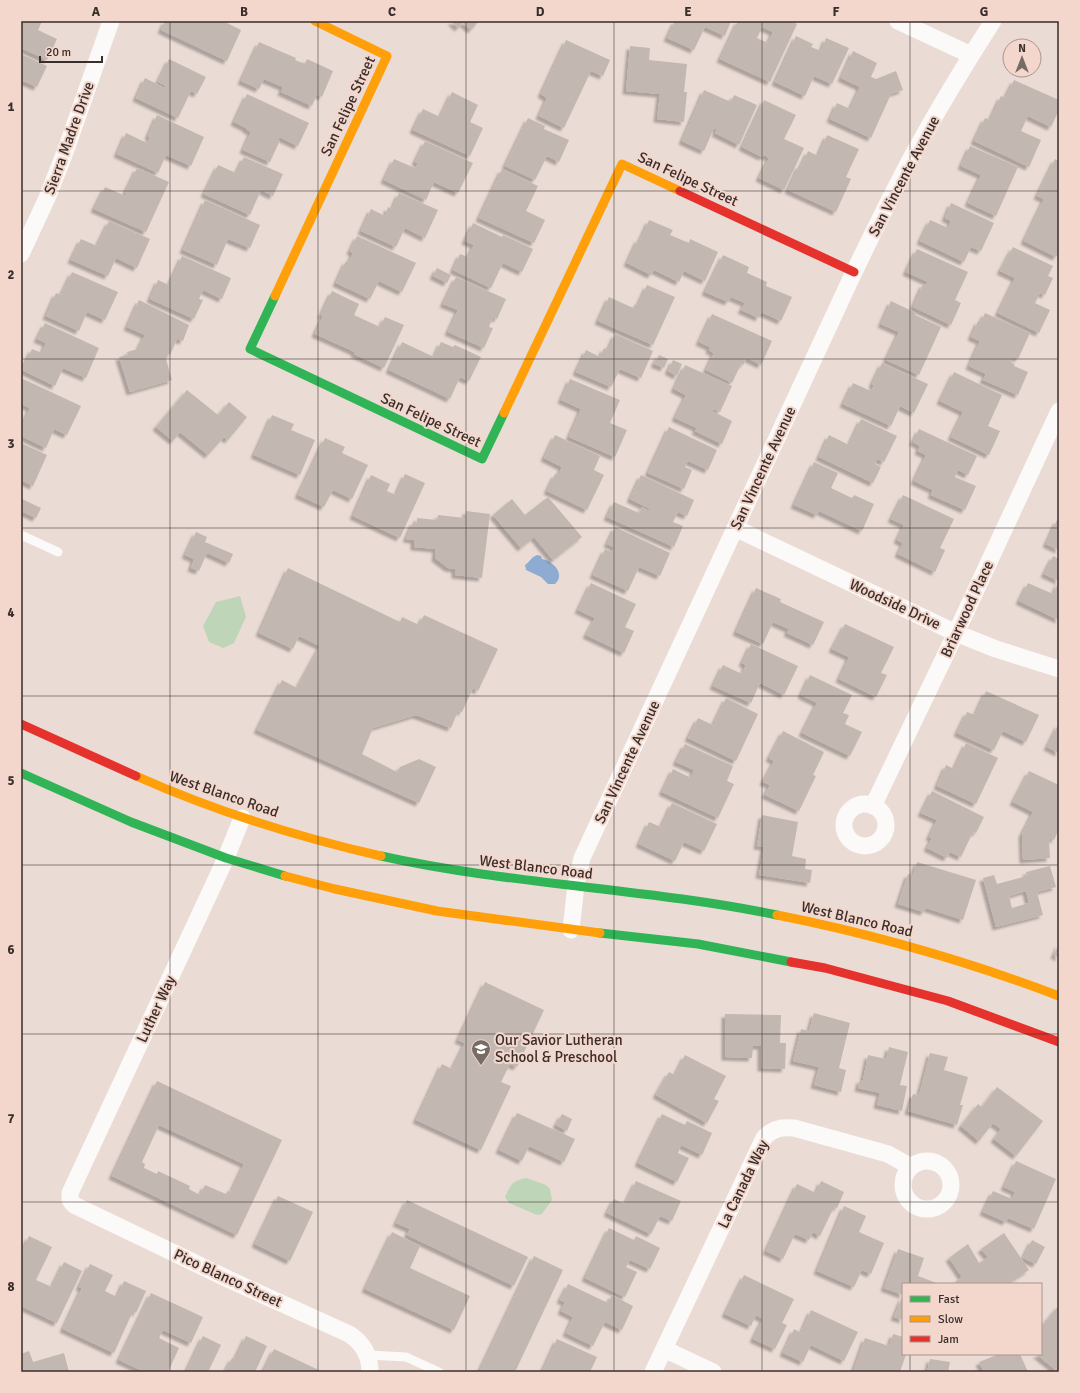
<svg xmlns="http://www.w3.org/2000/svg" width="1080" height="1393" viewBox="0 0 1080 1393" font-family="Signika,sans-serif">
	<defs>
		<filter id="shadow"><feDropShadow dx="-3.5" dy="3.5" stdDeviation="1" flood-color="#0004"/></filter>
	</defs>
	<rect width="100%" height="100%" fill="#ebdbd5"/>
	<path fill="#bed5b7" d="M240 596 246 617 234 643 223 648 209 642 203 626 216 602Z
		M526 1178 546 1185 550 1189 552 1200 542 1214 537 1215 509 1203 505 1197C511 1184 512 1181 526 1178Z"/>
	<path fill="#8eabd2" d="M537 555 541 556 542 559C553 561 566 574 555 584H548L541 577 526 570 525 565C530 562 531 557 537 555Z"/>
	<path fill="#c2b8b1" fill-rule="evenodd" filter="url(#shadow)" d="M21 21H42L38 30 57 39 47 60 21 48Z
		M165 21H223L241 30 227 61 161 30Z
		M451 21H479L471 30 463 23 458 28Z
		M675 21H731L725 36 705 27 694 50 667 38Z
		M738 21H775L778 22V21H791L797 24 770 82 720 59ZM762 27 773 32 768 43 757 38Z
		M796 36 813 44 811 47 821 51 826 38 849 48 832 84 814 76 805 96 775 82Z
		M566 40 610 60 603 76 591 71 564 128 539 116 547 98 541 94Z
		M259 42 296 58 295 60 305 64 307 59 333 71 322 97 317 94 312 106 281 92 283 87 264 79 259 89 241 81Z
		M630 46 650 48 649 60 687 64 684 92H687L684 122 657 119 660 94 626 91Z
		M853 51 877 63 871 77 876 79 896 71 903 90 891 94 871 138 830 119 837 103 850 109 860 87 841 78Z
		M21 54 47 66 37 87 21 80Z
		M169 59 206 77 197 94 191 91 178 118 136 98 145 78 165 88 166 86 158 82Z
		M1014 80 1059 100V110L1051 127 1028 116 1021 131 1041 140 1029 167 974 141 985 118 990 120 1001 96 1005 98Z
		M704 90 731 102 734 95 757 105 739 145 715 133 717 129 714 128 704 151 682 141Z
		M452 92 478 105 470 122 483 128 470 156 413 130 423 109 440 117Z
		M247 94 309 123 298 146 279 137 278 140H280L270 162 243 150 251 132 246 129V128L234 122Z
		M764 100 796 115 784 139 804 148 784 190 759 178 769 158 764 155 762 157 742 147Z
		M157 115 204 137 191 166 166 155 158 173 117 154 126 133 147 143 150 137 148 136Z
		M528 118 545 126 544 129 569 140 559 162 547 156 535 180 505 166Z
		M827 135 859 149 846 177 851 179 836 212 788 190 799 165 801 166 808 151 818 156Z
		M425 141 473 163 458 193 434 182 426 200 384 180 394 159 415 168 418 163 415 162Z
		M970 146 1018 167 996 216 968 203 981 175 961 166Z
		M244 157 283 174 273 196 261 190 250 215 204 194 218 165 236 173Z
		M1055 159 1059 161V252L1056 257 1024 241 1044 199 1037 196Z
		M137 168 169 182 146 232 94 209 105 187 126 196 127 194 125 193Z
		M502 169 538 186 526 211 545 220 534 243 479 218Z
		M399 193 438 210 425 238 405 228 396 247 361 231 371 209 385 216 388 207 392 209Z
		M205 200 260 225 250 248 228 239 217 265 183 250Z
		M951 203 994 223 981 251 971 247 964 262 920 241 930 220 948 228 951 221 945 218Z
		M649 220 673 230 670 235 689 243 690 239 718 252 705 281 684 271 679 282 654 270 651 275 627 263 638 239 640 240Z
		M109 221 150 239 137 268 116 258 108 276 71 260 81 239 97 246Z
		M473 223 502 237 503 235 533 249 522 272 503 263 491 288 453 270 460 254 468 257 474 245 465 241Z
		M357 236 416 263 402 292 379 281 370 299 336 283 346 261 349 262 353 253 350 251Z
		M1013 247 1053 266 1048 276 1053 278 1045 295 1040 293 1035 303 1050 310 1039 333 998 313 1015 278 1000 271Z
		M917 249 968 272 955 300 961 303 951 325 913 307 923 284 926 285 928 282 906 272Z
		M723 255 749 267 747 273 767 282 766 286 792 297 781 321 761 312 759 318 741 310 745 303 731 297 728 302 705 292Z
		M182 256 231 278 222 299 203 290 199 299 203 300 194 319 150 299 158 280 169 285Z
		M437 268 451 275 447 283 433 276Z
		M72 272 118 292 105 320 87 312 79 331 46 316 56 293 61 295Z
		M456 277 506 299 497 319 493 317 489 327 493 328 484 348 448 332 458 310 443 304Z
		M647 285 675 297 653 345 598 321 609 297 633 308 635 304 638 305Z
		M332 291 359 304 354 315 380 327 385 317 404 325 384 368 354 354 355 352 315 334 323 316 321 315Z
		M139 300 189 325 183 341 177 339 170 355 168 354 166 359 172 380 130 392 119 357 128 355 127 352 138 349 145 335 127 327Z
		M891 301 916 313 915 315 941 327 919 375 886 360 899 332 881 324Z
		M985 313 1030 333 1018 359 1014 357 1011 362 1015 365 1014 366 1028 372 1018 395 983 380 986 374 969 366 980 341 971 337 978 321 981 322Z
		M712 314 772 341 761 365 747 358 743 365 741 364 732 383 706 370 714 353 709 350 710 347 699 342Z
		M45 323 99 348 86 378 63 368 55 386 22 370 32 349 42 353 46 343 37 339Z
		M615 334 653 351 641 378 620 369 611 387 576 372 586 350 600 357 604 348 608 350Z
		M402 342 434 357 441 342 453 347 455 345 481 357 469 381 460 377 450 399 389 370Z
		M659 355 668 359 664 368 654 364Z
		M673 360 682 364 677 376 668 371Z
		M882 363 928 384 914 413 900 406 891 426 843 404 853 383 871 391 874 385 872 384Z
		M685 365 732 386 720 412 713 409 712 411 732 421 722 444 695 431 697 428 675 418 686 395 674 389Z
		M954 372 1002 395 988 426 1000 431 989 455 951 437 963 412 940 401Z
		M21 378 81 406 67 435 54 429 46 448 21 436V428L30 408 21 404Z
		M570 379 620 400 610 423 627 430 615 457 569 437 581 409 561 400Z
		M187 390 218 415 229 402 247 417 228 440 224 437 208 455 180 432 173 441 156 427Z
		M272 415 294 424 291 430 315 440 300 475 254 455Z
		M861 419 897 436 884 462 877 459 875 464 881 467 873 483 819 457 829 435 849 445Z
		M669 427 717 450 708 470 688 461 685 467 692 470 684 489 648 473Z
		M919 429 977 456 968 475 958 470 955 477 976 486 965 510 931 495 933 490 914 481 926 455 918 451 920 446 913 442Z
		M555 435 600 456 594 470 604 475 587 510 547 491 555 474 558 475 562 467 544 458Z
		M325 438 345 447 342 453 368 465 352 499 333 490 324 507 298 495Z
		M21 443 47 455 33 486 21 480Z
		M814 462 838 473 831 488 852 498 854 495 874 504 862 531 819 511 817 515 794 505Z
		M405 474 425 483 400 538 353 516 371 475 390 484 387 491 396 495Z
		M641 475 694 500 687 516 678 512 673 522 683 526 674 547 607 517 614 502 639 513 642 507 649 511 650 509 630 499Z
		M903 495 954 519 940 548 945 550 935 572 898 554 903 543 897 540 904 525 891 519Z
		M548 497 582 537 553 560 534 537 521 548 493 515 512 499 525 515Z
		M22 499 41 508 36 518 21 511Z
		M466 511 490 514 482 578 455 575V569L448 568 435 558 436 549 414 547V540L406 539 413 522 417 523V518L437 520 438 515 465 518Z
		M1057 520 1059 521V550L1046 544Z
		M615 527 670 553 660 576 639 567 628 591 593 575 605 549 612 552 614 547 607 544Z
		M196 532 207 537 205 542 233 554 229 563 207 553 199 571 191 568 194 559 185 555Z
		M1053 556 1059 559V620L1019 601 1028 583 1053 594 1059 581 1044 574Z
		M288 568 400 622 402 617 419 625 424 615 498 649 478 691 473 688 462 712 458 711 451 728 416 715 373 728 362 754 397 772 400 767 419 759 436 767 419 803 257 730 282 680 297 688 320 646 299 636 293 649 259 633Z
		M591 583 636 604 625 627 634 631 624 653 586 635 595 618 578 610Z
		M756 588 781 599 780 602 824 622 813 645 787 633 789 629 773 622 763 644 736 632Z
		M845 624 894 647 881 673 887 675 876 697 839 679 849 657 832 649Z
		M751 644 798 666 784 695 760 683 751 703 713 686 723 665 742 674 746 665 742 663Z
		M810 675 852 695 843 713 849 715 845 724 862 732 850 756 802 733 817 703 801 695Z
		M986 691 1039 715 1026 742 1003 731 994 750 957 733 967 712 975 715Z
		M726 698 758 714 736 761 688 738 698 718 713 725Z
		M1059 723V753L1047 747Z
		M783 731 824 752 813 775 816 776 799 811 765 795 770 785 763 782 774 761 769 758Z
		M966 743 998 758 976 804 937 786 946 765 954 769Z
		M685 744 733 766 727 781 734 784 718 818 662 792 673 769 691 778 694 770 676 762Z
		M1029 771 1059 785V829L1054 840 1050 838 1049 841 1050 858 1023 860 1022 834 1033 812 1013 802Z
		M932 791 984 817 976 833 973 832 961 857 950 852 947 858 927 848 932 838 929 837 937 820 921 813Z
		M672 803 717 824 704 851 684 842 675 861 639 844 649 822 661 827Z
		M762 815 798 822 792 856 806 859 805 869 812 870 810 883 759 875 764 847 757 846Z
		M917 862 976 880 963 920 926 908 924 912 898 904 908 874 913 875Z
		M1050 866 1056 887 1037 892 1043 915 996 927 983 878 994 875 997 884 1027 876 1026 872ZM1026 891 1029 903 1012 908 1009 896Z
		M1059 943V958L1054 955Z
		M485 982 544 1010 517 1067 510 1064 501 1082 511 1086 481 1150 416 1120 442 1064 452 1069 465 1043 458 1040Z
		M814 1013 850 1023 839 1068 846 1070 841 1092 814 1085 819 1067 793 1061 801 1029 809 1031Z
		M725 1014 781 1015 780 1043H786L785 1069 761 1068V1046H753L752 1058 725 1057Z
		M889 1047 908 1052 900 1085 907 1086 902 1111 877 1105 880 1093 858 1088 860 1080H863L868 1055 886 1059Z
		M930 1053 948 1057 944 1070 968 1077 960 1105H963L957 1125 908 1111 913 1094 919 1095Z
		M685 1055 726 1076 714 1099 719 1101 707 1123 656 1095 669 1072 675 1075Z
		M157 1081 282 1140 237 1235 112 1176ZM159 1125 244 1164 231 1192 227 1191 226 1194 205 1185 200 1195 189 1189 190 1186 158 1171 157 1174 144 1168 145 1164 142 1162Z
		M997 1087 1043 1121 1016 1156 994 1139 1001 1129 993 1123 979 1141 961 1126 978 1104 982 1107Z
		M517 1113 575 1139 564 1162 529 1146 522 1161 499 1150Z
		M562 1114 572 1119 567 1131 556 1125Z
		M662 1114 685 1125 687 1121 712 1133 702 1155 681 1145 678 1153 689 1158 677 1182 638 1163Z
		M1016 1161 1056 1179 1034 1229 1008 1218 1006 1222 983 1212 993 1191 1012 1199 1015 1192 1004 1187Z
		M636 1181 681 1201 672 1221 660 1216 651 1234 607 1213 614 1199 625 1204Z
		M821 1181 844 1192 837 1208 834 1207 820 1236 813 1232 809 1240 795 1234 783 1259 766 1251 797 1184 816 1193Z
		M278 1196 313 1212 290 1261 255 1244Z
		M407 1200 528 1257 514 1286 407 1235 410 1229 396 1223Z
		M844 1206 866 1216 859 1232 884 1243 871 1274 862 1270 854 1287 817 1271Z
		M609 1228 634 1240 636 1236 660 1248 650 1269 630 1260 626 1267 637 1272 625 1297 585 1278Z
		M392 1232 420 1246 410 1268 470 1296 454 1330 365 1289Z
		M1004 1233 1029 1270 1007 1284H957L956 1281 962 1277 949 1258 968 1244 979 1263 988 1257 981 1249Z
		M29 1236 52 1247 36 1280 52 1287 64 1262 82 1271 57 1323 21 1306V1254Z
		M1032 1240 1045 1247 1036 1264 1023 1258Z
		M898 1249 924 1258 918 1276 939 1284H903V1320L894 1317 903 1295 884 1288Z
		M534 1256 563 1270 515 1372H479Z
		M90 1264 113 1275 105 1291 117 1297 124 1281 146 1291 136 1313 133 1311 114 1353 63 1329 82 1288 79 1287Z
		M744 1275 794 1299 782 1323 787 1325 775 1349 753 1339 763 1319 756 1315 751 1326 725 1314Z
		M568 1284 608 1303 612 1295 633 1306 622 1330 605 1322 593 1346 566 1333 573 1317 561 1311 565 1302 560 1300Z
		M151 1293 203 1317 191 1343 163 1330 159 1338 179 1348 168 1372H145L119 1360Z
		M1059 1305V1372H1058L1036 1354H1041V1327Z
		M811 1310 858 1332 844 1361 811 1345 803 1362 783 1353 794 1329 801 1333Z
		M893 1334 903 1337V1354H906L900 1372H853L865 1338 889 1346Z
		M203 1336 221 1345 208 1372H186Z
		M246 1336 267 1346 255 1372H225L232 1358 235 1359Z
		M557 1339 597 1357 590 1372H542Z
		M274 1349 323 1372H263Z
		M29 1351 33 1362 64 1353 69 1372H21V1354Z
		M996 1354H1020L1028 1372H984L979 1362 997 1355Z
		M930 1359 950 1362 948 1372H927Z"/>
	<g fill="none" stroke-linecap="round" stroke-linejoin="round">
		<path stroke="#fcfaf9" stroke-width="9" d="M21 535 58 552
			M368 1355 406 1357 439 1372"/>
		<path stroke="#fcfaf9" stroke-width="17" d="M898 21 971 55
			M21 254 47 198 64 155 111 21
			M735 528 956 633 996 649 1059 669
			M844 825a21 21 0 1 1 42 0a21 21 0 1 1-42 0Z
			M873 806 956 633 1059 411
			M242 818 226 858 70 1193V1200L74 1205 228 1279 349 1334C363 1343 370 1355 370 1372
			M571 930 576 885 582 858 854 272C874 231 894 189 916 149 940 106 966 63 993 21
			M903 1185a24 24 0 1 1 48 0a24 24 0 1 1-48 0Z
			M664 1349 713 1372
			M653 1372 764 1138C773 1128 782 1127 794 1128L888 1154 911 1167"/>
		<path stroke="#30b455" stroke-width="9" d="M275 296 250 349 482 459 504 413
			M21 773 131 822 226 858 285 876
			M381 856C511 885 646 888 777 915
			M600 933 698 944 791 962"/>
		<path stroke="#ff9f0a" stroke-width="9" d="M275 296 387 56 315 21
			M504 413 622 164 680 191
			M136 776C215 811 297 837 381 856
			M285 876 335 889 437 911 600 933
			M777 915C873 934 967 961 1059 996"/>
		<path stroke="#e5322d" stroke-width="9" d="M680 191 854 272
			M21 724 136 776
			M791 962 825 968 948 1001 1059 1042"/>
	</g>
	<path fill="none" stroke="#392e2a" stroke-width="1" stroke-opacity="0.55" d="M170 21V1372M318 21V1372M466 21V1372M614 21V1372M762 21V1372M910 21V1284M21 191H1059M21 359H1059M21 528H1059M21 696H1059M21 865H1059M21 1034H1059M21 1202H1059M910 1354V1372"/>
	<defs>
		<symbol id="school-pin" viewBox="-11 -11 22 30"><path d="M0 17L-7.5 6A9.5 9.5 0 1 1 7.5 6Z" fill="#776b66" stroke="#f3d7cd"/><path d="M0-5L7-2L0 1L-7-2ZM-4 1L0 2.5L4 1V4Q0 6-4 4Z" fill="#fff"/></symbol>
	</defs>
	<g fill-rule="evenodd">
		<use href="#school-pin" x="470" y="1038" width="22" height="30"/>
	</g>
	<g text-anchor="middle" stroke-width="4" stroke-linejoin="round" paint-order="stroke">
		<g font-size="15" fill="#392e2a" stroke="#f3d7cd">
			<text transform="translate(348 106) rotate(-65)" y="5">San Felipe Street</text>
			<text transform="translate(69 138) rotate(-70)" y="5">Sierra Madre Drive</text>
			<text transform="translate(904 176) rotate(-62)" y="5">San Vincente Avenue</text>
			<text transform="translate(688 179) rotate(25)" y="5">San Felipe Street</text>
			<text transform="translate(431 420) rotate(25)" y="5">San Felipe Street</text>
			<text transform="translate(763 468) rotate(-65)" y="5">San Vincente Avenue</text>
			<text transform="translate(895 604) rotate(25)" y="5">Woodside Drive</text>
			<text transform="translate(967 609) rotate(-65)" y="5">Briarwood Place</text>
			<text transform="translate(627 762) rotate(-65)" y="5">San Vincente Avenue</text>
			<text transform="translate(224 794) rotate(19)" y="5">West Blanco Road</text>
			<text transform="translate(536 867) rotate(7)" y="5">West Blanco Road</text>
			<text transform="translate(857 919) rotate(13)" y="5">West Blanco Road</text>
			<text transform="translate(156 1009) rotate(-65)" y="5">Luther Way</text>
			<text transform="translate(743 1184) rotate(-64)" y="5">La Canada Way</text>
			<text transform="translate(228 1278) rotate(25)" y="5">Pico Blanco Street</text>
		</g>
		<g font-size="15" fill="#392e2a" stroke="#f3d7cd" text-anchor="start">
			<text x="495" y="1045">Our Savior Lutheran<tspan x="495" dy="17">School &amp; Preschool</tspan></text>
		</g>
	</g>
	<rect width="1080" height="1393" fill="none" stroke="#f3d7cd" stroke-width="44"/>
	<rect x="902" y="1283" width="140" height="72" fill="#f3d7cd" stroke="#a9938c"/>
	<rect x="910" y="1296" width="20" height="6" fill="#30b455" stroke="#a9938c"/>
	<text x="938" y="1303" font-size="12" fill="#392e2a">Fast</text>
	<rect x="910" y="1316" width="20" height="6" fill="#ff9f0a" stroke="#a9938c"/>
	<text x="938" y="1323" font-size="12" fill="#392e2a">Slow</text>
	<rect x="910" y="1336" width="20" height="6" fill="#e5322d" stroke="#a9938c"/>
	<text x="938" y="1343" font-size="12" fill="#392e2a">Jam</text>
	<g transform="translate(1022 58)"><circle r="19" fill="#f3d7cd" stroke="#a9938c"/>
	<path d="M0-3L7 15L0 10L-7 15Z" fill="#776b66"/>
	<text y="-6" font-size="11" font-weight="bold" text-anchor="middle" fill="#392e2a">N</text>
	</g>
	<path d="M40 56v6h62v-6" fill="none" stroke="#392e2a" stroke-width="2"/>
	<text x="46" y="56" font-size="12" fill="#392e2a" stroke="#f3d7cd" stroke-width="3" paint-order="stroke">20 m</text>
	<rect x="22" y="22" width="1036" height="1349" fill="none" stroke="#392e2a" stroke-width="1.5"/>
	<g font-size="13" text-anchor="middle" font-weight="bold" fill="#392e2a">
		<text x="96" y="16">A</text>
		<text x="244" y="16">B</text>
		<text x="392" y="16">C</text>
		<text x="540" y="16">D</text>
		<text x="688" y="16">E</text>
		<text x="836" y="16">F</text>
		<text x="984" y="16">G</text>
		<text x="11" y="111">1</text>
		<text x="11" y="279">2</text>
		<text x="11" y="448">3</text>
		<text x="11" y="617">4</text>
		<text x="11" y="785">5</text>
		<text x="11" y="954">6</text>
		<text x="11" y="1123">7</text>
		<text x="11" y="1291">8</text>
	</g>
</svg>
